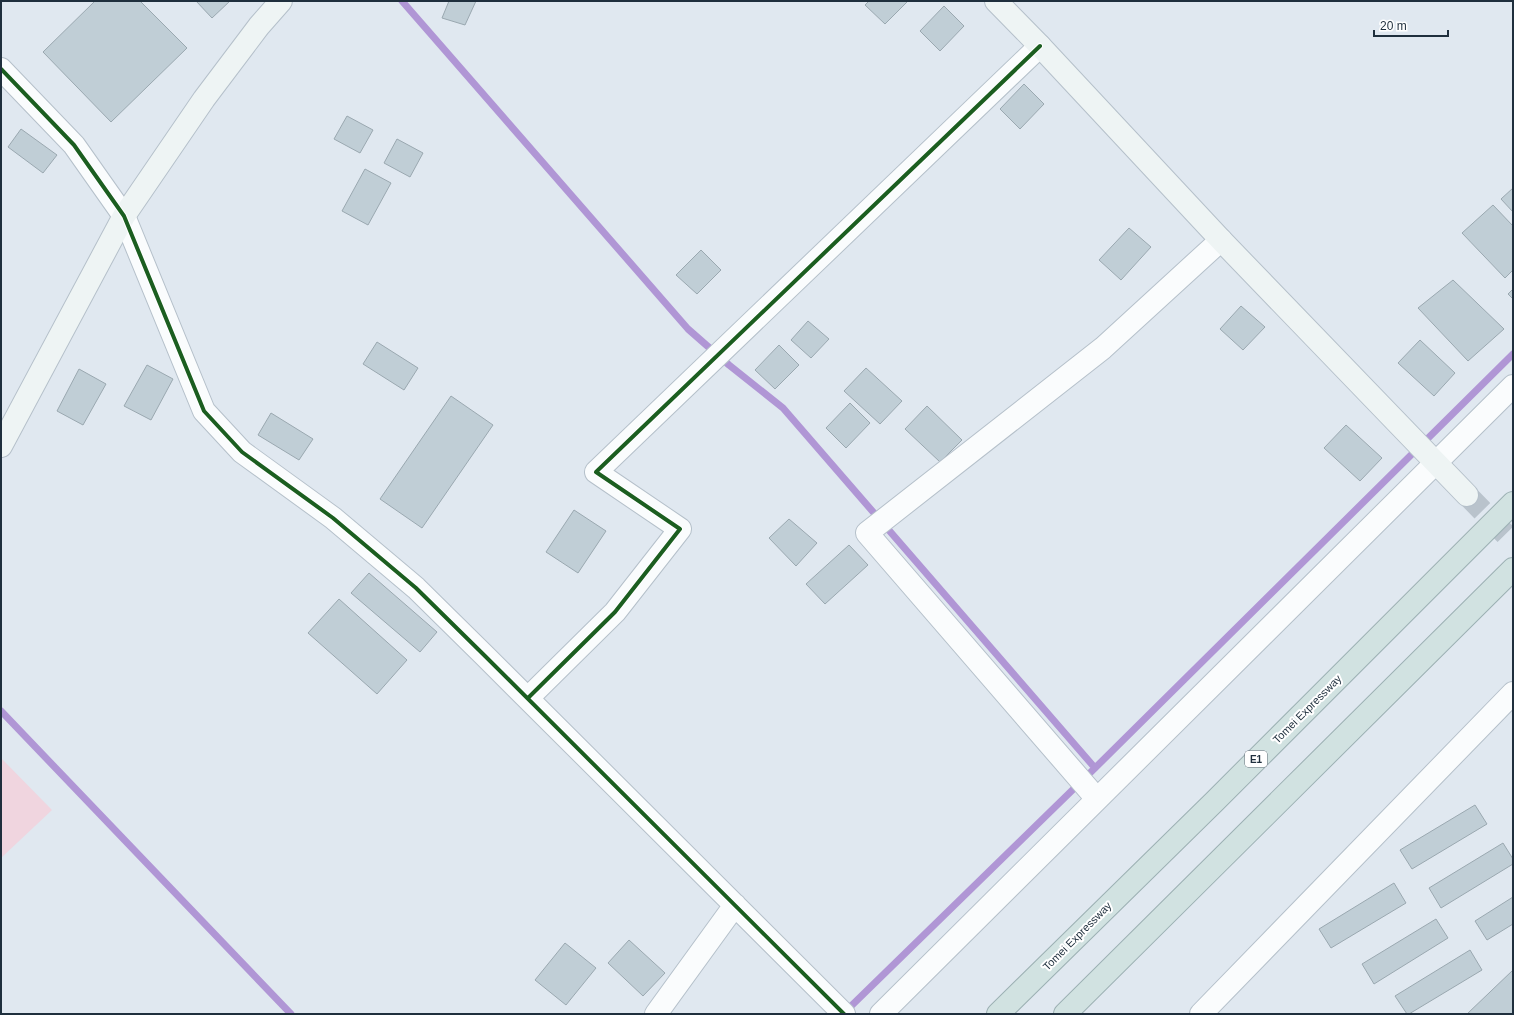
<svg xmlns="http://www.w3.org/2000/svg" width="1514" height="1015" viewBox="0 0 1514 1015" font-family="Helvetica,sans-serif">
	<rect width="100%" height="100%" fill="#e0e8f0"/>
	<path fill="#f0d5df" d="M1 758 52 810 1 858Z"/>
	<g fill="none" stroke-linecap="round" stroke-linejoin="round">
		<path stroke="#b096d5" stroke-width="7" d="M402 1 688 329 729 365 783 408 1095 768
			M1 711 291 1014
			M846 1011 1095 768 1513 354"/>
	</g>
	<path fill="#c0ced6" stroke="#9aa8b0" d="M95 1H140L187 48 111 122 43 52Z
		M196 1H230L212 18Z
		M449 1H476L465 25 442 18Z
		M869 1H908L885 24 865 5Z
		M944 6 964 26 940 51 920 31Z
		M1024 84 1044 104 1020 129 1000 109Z
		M347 116 373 130 360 153 334 139Z
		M21 129 57 155 43 173 8 147Z
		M397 139 423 153 410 177 384 163Z
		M365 169 391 183 368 225 342 211Z
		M1513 188V212L1501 199Z
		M1493 205 1513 226V270L1505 278 1462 233Z
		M1129 228 1151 247 1121 280 1099 260Z
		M701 250 721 270 697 294 676 275Z
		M1453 280 1504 329 1468 361 1418 308Z
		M1513 289V299L1508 294Z
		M1241 306 1265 327 1243 350 1220 329Z
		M808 321 829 339 811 358 791 340Z
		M1420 340 1455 373 1434 396 1398 363Z
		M377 342 418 368 404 390 363 364Z
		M779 345 799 365 775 389 755 370Z
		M147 365 173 379 151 420 124 406Z
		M866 368 902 401 880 424 844 391Z
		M79 369 106 384 83 425 57 411Z
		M451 396 493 425 422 528 380 499Z
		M850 403 870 423 846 448 826 428Z
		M927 406 962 440 940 462 905 429Z
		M271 413 313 439 299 460 258 435Z
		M1346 425 1382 458 1360 481 1324 448Z
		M574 510 606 531 578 573 546 552Z
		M789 519 817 543 796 566 769 538Z
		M849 545 868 565 825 604 806 584Z
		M369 573 437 632 420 652 351 593Z
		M339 599 407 660 377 694 308 633Z
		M1475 805 1487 824 1412 869 1400 850Z
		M1503 843 1513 859V864L1441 908 1429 888Z
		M1394 883 1406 903 1331 948 1319 929Z
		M1513 897V924L1487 940 1475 921Z
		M1436 919 1448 938 1374 984 1362 964Z
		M629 940 665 973 643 996 608 963Z
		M565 943 596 968 566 1005 535 980Z
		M1470 950 1482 970 1409 1014H1407L1395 996Z
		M1513 970V1014H1467Z"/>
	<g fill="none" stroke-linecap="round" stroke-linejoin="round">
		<path stroke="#b9c3cc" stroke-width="22" stroke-dasharray="22 11" stroke-linecap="butt" d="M1467 495 1513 542"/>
		<defs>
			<path id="street" d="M1 69 74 145 124 216 204 411 242 452 333 518 416 588 485 656 844 1014
				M528 698 615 612 680 529 596 472 1040 46
				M1097 799 867 533 1103 348 1221 240
				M656 1014 735 905
				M881 1014 1513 386
				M1201 1014 1513 693"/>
			<path id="secondary" d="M996 1 1040 46 1221 240 1467 495
				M1 446 124 216 204 99 259 26 281 1"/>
			<path id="highway" d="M998 1014 1215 801 1513 503
				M1065 1014 1513 569"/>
		</defs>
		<use href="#street" stroke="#b5c0ca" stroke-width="24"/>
		<use href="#secondary" stroke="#b5c0ca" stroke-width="24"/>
		<use href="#highway" stroke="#9cb0b3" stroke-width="24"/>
		<use href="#street" stroke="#fafcfd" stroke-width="22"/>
		<use href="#secondary" stroke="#eef4f4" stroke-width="22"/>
		<use href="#highway" stroke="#d1e2e1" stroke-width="22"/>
		<defs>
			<path id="cycleway" d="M1 69 74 145 124 216 204 411 242 452 333 518 416 588 485 656 844 1014
				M528 698 615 612 680 529 596 472 1040 46"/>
		</defs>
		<use href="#cycleway" stroke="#fff" stroke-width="6"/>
		<use href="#cycleway" stroke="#1b5e20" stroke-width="4"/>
	</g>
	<g text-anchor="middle" stroke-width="4" stroke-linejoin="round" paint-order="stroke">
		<rect fill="#fff" stroke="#626d77" stroke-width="1" x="1245" y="751" width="22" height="16" rx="3"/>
		<g font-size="10" font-weight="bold" fill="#1f2f3d">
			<text x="1256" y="763">E1</text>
		</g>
		<g font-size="11" fill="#1f2f3d" stroke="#fff">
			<text transform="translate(1307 709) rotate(-45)" y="4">Tomei Expressway</text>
			<text transform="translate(1077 936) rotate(-45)" y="4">Tomei Expressway</text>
		</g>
	</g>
	<rect width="1514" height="1015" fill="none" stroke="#1f2f3d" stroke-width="4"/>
	<path d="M1374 30v6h74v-6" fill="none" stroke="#1f2f3d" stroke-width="2"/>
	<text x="1380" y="30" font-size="12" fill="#1f2f3d" stroke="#ffffff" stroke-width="3" paint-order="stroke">20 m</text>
</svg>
